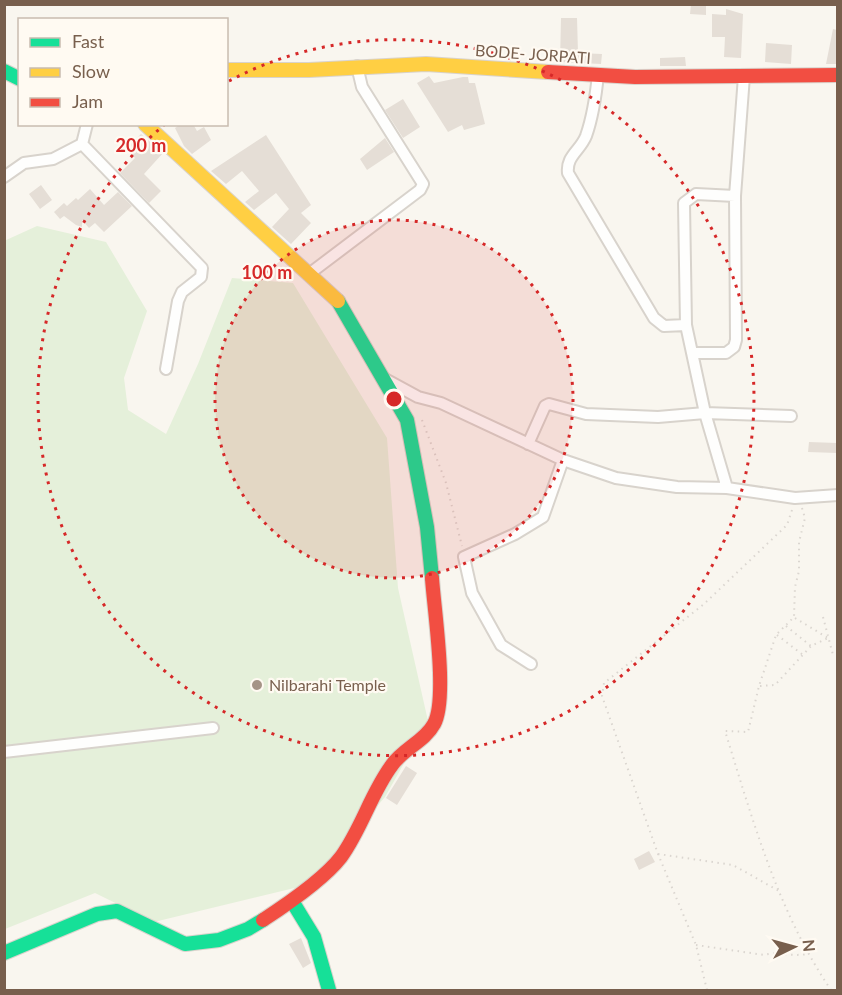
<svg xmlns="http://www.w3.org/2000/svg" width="842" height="995" viewBox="0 0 842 995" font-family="Lato,sans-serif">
	<rect width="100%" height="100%" fill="#f9f6ef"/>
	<path fill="#e5f0da" d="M37 226 106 242 147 311 124 378 128 410 166 434 198 364 232 278 293 283 387 438 398 588 428 721 385 797 311 884 154 922 95 893 5 929 4 241Z"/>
	<path fill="#e5ded6" d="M691 4H706V15L690 14Z
		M726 9 743 14 741 58 724 57 725 37H712V14L726 15Z
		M561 18H577L578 53 602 54 601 64 560 62Z
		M833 29 837 30V64H826Z
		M766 43 792 45 791 64 765 62Z
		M685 57 686 66H660V58Z
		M429 76 434 83 463 77H468L469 83H475L485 124 464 130 462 125 448 132 417 83Z
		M403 99 420 127 403 138 385 110Z
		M181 124H193L197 131 204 127 211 140 192 154 184 146 175 128Z
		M141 134 163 153 144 174 161 191 149 203 120 173 135 158 126 149Z
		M266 135 311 205 301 213 311 223 291 244 272 227 289 209 276 193 254 210 245 202 259 191 242 171 226 184 211 171Z
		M385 138 394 152 367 170 360 159Z
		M41 185 52 200 40 209 29 194Z
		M90 189 104 205 118 192 132 206 104 232 95 223 89 228 82 220V227L76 225 64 216 60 219 54 212 64 203 67 206 76 198 78 200Z
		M809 442 837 443V453L808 452Z
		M406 766 417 773 397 805 386 798Z
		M649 851 655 862 639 870 634 859Z
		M301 938 311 963 303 968 289 944Z"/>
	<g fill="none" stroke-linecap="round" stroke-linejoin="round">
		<defs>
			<path id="street" d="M598 74C596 95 593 116 586 136 580 151 566 156 568 173L654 318 664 326 686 325 705 413 727 488
				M82 144 202 268 201 277 182 292 178 301 166 369
				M4 177 24 163 53 159 82 144 87 124
				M309 274 420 190 423 184 362 87 357 66
				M686 325 684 203 696 194 735 196
				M692 353H726L734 347 736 340 735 196 744 76
				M383 378 418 397 441 403 563 460 616 478 677 487 727 488 795 498 838 495
				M528 444 545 406 549 404 586 414 658 417 705 413 791 416
				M531 664 501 645 472 593 464 557 515 534 543 517 563 460
				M4 752 213 728"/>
			<path id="fast" d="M4 71 20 79
				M338 301 407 420 427 527 432 578
				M292 901 314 937 329 990
				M4 953 97 914 117 911 185 944 219 940 248 929 263 920"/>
			<path id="slow" d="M226 70H309L426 64 548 72
				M145 124 338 301"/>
			<path id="jam" d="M548 72 635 77 838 75
				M263 920C286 905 324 879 341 857 362 828 371 793 392 765 403 749 425 741 434 724 448 699 434 609 432 578"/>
		</defs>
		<use href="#street" stroke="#d8d3cc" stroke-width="14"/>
		<use href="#fast" stroke="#d9d3cc" stroke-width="16"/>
		<use href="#slow" stroke="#d9d3cc" stroke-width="16"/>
		<use href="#jam" stroke="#d9d3cc" stroke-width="16"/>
		<path stroke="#dbd6d0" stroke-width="2" stroke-dasharray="1.5 4.5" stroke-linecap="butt" d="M422 420 446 483 462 546
			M802 508 805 518 799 542V571L795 587 794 617 776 635 759 686 748 732 725 731C753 821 778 912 831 990
			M823 617 833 655
			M795 618 828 638
			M786 626 811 646
			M777 635 803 655
			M760 686 775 685 811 646 828 638
			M658 854 733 865 779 891
			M696 945 764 955C777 951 792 957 807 954
			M707 990 696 945 658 854 602 696 604 683 704 604 787 525 792 510"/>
		<use href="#street" stroke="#fefefd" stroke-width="10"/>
		<use href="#fast" stroke="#16e098" stroke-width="14"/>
		<use href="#slow" stroke="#ffcf43" stroke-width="14"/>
		<use href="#jam" stroke="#f24e42" stroke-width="14"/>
	</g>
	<circle cx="394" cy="399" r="179" fill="#d62828" fill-opacity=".12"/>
	<g fill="none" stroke="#d62828" stroke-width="3" stroke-dasharray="3 6">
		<circle cx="394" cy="399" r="179"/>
		<path d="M229 81A358 358 0 1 1 164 125"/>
	</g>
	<circle fill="#a59486" stroke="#fffaf2" stroke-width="2" cx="257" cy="685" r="6"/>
	<g text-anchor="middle" stroke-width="4.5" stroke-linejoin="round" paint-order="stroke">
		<g font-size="16" fill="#785f4d" stroke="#fffaf2">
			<text transform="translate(533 54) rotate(4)" y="6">BODE- JORPATI</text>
		</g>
		<g font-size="16" fill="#785f4d" stroke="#fffaf2" text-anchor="start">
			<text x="269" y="691">Nilbarahi Temple</text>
		</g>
	</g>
	<circle cx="394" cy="399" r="9" fill="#d62828" stroke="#fffaf2" stroke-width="3"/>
	<g font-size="18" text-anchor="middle" font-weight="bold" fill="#d62828" stroke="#fffaf2" stroke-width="4.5" stroke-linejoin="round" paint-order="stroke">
		<text x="141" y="152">200 m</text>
		<text x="267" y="279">100 m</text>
	</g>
	<rect width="842" height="995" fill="none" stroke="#785f4d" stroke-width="12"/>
	<rect x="18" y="18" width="210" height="108" fill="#fffaf2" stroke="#c9bcb0" stroke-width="1.5"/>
	<rect x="30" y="38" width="30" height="9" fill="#16e098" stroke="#c9bcb0" stroke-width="1.5"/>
	<text x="72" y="48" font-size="18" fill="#785f4d">Fast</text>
	<rect x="30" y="68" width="30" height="9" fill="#ffcf43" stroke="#c9bcb0" stroke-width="1.5"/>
	<text x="72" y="78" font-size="18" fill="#785f4d">Slow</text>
	<rect x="30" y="98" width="30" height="9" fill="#f24e42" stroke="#c9bcb0" stroke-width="1.5"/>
	<text x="72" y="108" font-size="18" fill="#785f4d">Jam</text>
	<g transform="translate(794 947) rotate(85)" stroke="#fffaf2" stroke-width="4.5" paint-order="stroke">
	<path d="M0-4.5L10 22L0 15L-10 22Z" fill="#785f4d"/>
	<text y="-9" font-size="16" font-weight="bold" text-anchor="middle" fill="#785f4d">N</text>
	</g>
</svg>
